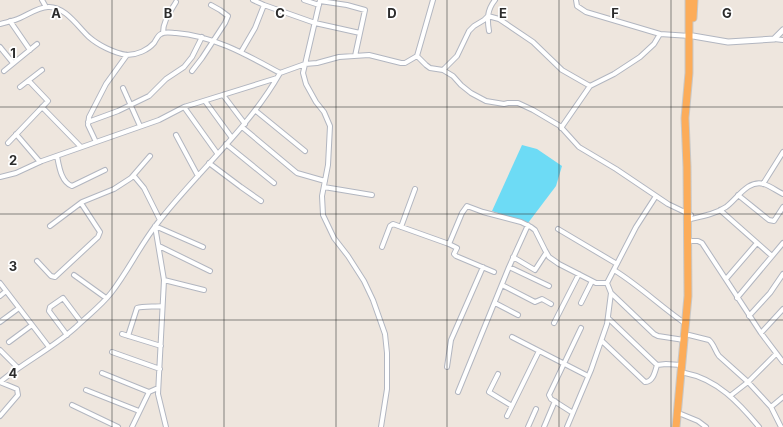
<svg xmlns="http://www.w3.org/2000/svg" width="783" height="427" viewBox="0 0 783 427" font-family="Inter,sans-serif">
	<rect width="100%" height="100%" fill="#eee6de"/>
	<path fill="#6ddbf5" d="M522 145 537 149 562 166 556 186 528 223 492 211Z"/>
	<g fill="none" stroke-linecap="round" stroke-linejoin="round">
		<defs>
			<path id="minor" d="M42 0 46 7
				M253 0 264 5 315 23 360 33
				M304 0 319 5
				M320 0 303 73 306 84 316 102 324 112 330 126 328 165 322 196 323 215 334 238 348 256 364 281 373 300 385 334 387 353V389L381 427
				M576 0 577 6 586 12 660 34
				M320 1 347 5 365 10 355 56
				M10 21 30 50
				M0 24C7 22 14 21 20 18 29 14 39 7 48 7 65 6 78 27 89 37 98 45 114 53 127 55 137 55 148 50 154 43 156 40 158 35 161 34 165 31 172 33 176 33 214 36 247 55 280 73
				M489 31C487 19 487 10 495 0
				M163 33C163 21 170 12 176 2
				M774 39 783 40
				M0 47 13 63
				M241 52 255 28 264 5
				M417 56 426 65 430 68 443 70 453 76 461 85 471 93 486 101 504 104 508 103H518L533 110 560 126 579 147 616 169 668 204 691 215
				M443 70 457 56 469 31 474 26 484 20 488 16 499 19 533 42 562 70 590 86
				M4 71 37 44
				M192 71 202 58 225 23 228 16 220 10 211 5
				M20 87 42 70
				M123 88 140 126
				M223 95 245 124
				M205 101 232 138
				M42 107 81 147
				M184 107 217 153
				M256 111 305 151
				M88 122 118 111 149 96 166 79 184 67 192 57 202 37
				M242 127 297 173 325 181
				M561 128 590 86 614 74 640 57 654 44 660 34 690 36
				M16 134 40 162
				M176 135 198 176
				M96 142 88 125 89 117 106 84 127 55
				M8 143 48 101 29 81
				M226 144 274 183
				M57 156C59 166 61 182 72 186L105 170
				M209 163 241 187 261 201
				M134 176 144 188 160 220
				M0 177 16 173 42 161 159 120 184 107 277 78
				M763 184 783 152
				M324 187 372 195
				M738 195 769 220 774 221 783 207
				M720 210 772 256
				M691 219C704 216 715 214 726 207 737 199 748 179 764 184 770 186 777 191 783 194
				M50 226 82 202 114 189 131 178 150 156
				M401 227 415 189
				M558 229 617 264
				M692 241H698L702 243 761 333 783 362
				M159 246 210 271
				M382 247 390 226 393 224 449 244
				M513 257 535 270 546 253
				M37 261 51 276 55 277 98 237 100 232 81 203
				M509 267 549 286
				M614 270C640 286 661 307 686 324
				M494 272 456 256 454 254 457 248 449 244 462 213 467 206 483 212 521 222 531 227 535 230 545 250 549 257 559 264 596 283H607
				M74 275 106 298
				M726 279 757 243
				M164 280 204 290
				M0 283 49 347
				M502 285 535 302 542 299 551 304
				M611 293 654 334 658 336 684 340
				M0 296 6 291
				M737 298 783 243
				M495 303 518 315
				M581 303 592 281
				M749 316 770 293 783 274
				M608 318 657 365 666 364 681 365
				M0 322 19 308
				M554 323 579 274
				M761 333 783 309
				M122 334 161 346
				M67 335 49 311 50 307 63 298 81 322
				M689 335 709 340C714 344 715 351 719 356L748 382 771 407 781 427
				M128 336 137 308C143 306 155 307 162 306
				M512 337 588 376
				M602 341 645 382C653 382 655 372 657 365
				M9 342 32 325
				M0 350 18 368
				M112 352 160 369
				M447 367 451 340 483 267
				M102 373 149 392 158 388
				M685 373C717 379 739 403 759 427
				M498 374 489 392 512 406
				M0 382C24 362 53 348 76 327 87 316 101 306 111 293 129 270 141 243 160 220 199 170 249 128 280 73L305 64 317 63 339 57 369 55 401 63H405L417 56 433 0
				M86 390 139 411
				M458 392 509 267 528 225
				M730 396 748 382 776 354
				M72 405 118 427
				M771 407 783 397
				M573 413 551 399 549 395 581 328
				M681 414 698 421 706 427
				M0 416 18 395 17 389 0 382
				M507 416 539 351
				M132 427 149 392
				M166 427 158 394 164 280 155 226 203 247
				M528 427 536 409
				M544 427 555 401
				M567 427 591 370 607 324 611 293 607 283 636 227 656 196"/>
			<path id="tertiary" d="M693 36 728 42 774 39 783 30"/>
			<path id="trunk" d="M693 18 694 0
				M676 427 688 296 687 167 685 118 689 73V0"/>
		</defs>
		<use href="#minor" stroke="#b2b6c0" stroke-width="6"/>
		<use href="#tertiary" stroke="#b2b6c0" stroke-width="7"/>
		<use href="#trunk" stroke="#c8c8c8" stroke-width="9"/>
		<use href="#minor" stroke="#fff" stroke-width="4"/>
		<use href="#tertiary" stroke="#fff" stroke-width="5"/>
		<use href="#trunk" stroke="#fcac59" stroke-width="7"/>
	</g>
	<path fill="none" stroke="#2c2c2c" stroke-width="1" stroke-opacity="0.55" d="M112 0V427M224 0V427M336 0V427M447 0V427M559 0V427M671 0V427M0 107H783M0 214H783M0 320H783"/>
	<g font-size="13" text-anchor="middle" font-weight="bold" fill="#2c2c2c" stroke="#fff" stroke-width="3.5" stroke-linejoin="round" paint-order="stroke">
		<text x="56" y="18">A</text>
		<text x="168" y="18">B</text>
		<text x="280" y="18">C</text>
		<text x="392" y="18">D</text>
		<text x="503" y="18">E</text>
		<text x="615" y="18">F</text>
		<text x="727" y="18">G</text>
		<text x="13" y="58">1</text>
		<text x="13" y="165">2</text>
		<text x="13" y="271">3</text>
		<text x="13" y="378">4</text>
	</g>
</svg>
